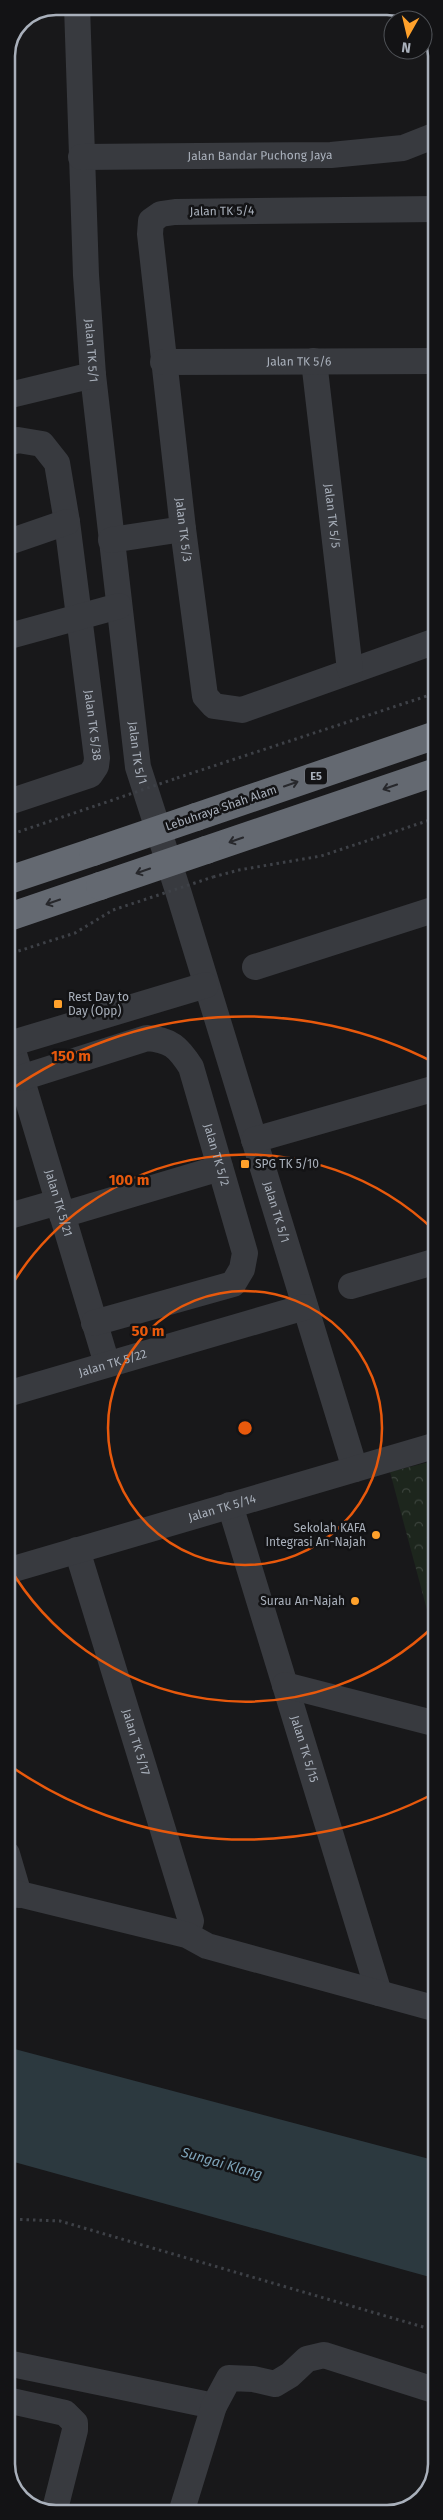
<svg xmlns="http://www.w3.org/2000/svg" width="443" height="2520" viewBox="0 0 443 2520" font-family="'Fira Sans',sans-serif">
	<defs>
		<pattern id="park-crowns" width="20" height="18" patternUnits="userSpaceOnUse" patternTransform="scale(1.25)"><rect width="20" height="18" fill="#1d261d"/><path d="M2 6a3 3 0 1 1 6 0M12 15a3 3 0 1 1 6 0" fill="none" stroke="#3b433c"/></pattern>
	</defs>
	<rect width="100%" height="100%" fill="#18181a"/>
	<path fill="url(#park-crowns)" d="M437 1460V1647L390 1472Z"/>
	<path fill="#2c393f" d="M7 2047 437 2161V2279L7 2160Z"/>
	<g fill="none" stroke-linecap="round" stroke-linejoin="round">
		<path stroke="#3e4147" stroke-width="3" stroke-dasharray="2.5 4" stroke-linecap="butt" d="M177 778 436 693
			M6 836 98 805
			M213 877 239 870 321 856 436 818
			M6 955 75 933 113 910
			M7 2219 60 2221 437 2331"/>
		<g stroke="#383a3f" stroke-width="26">
			<path id="s1" d="M77 6 86 275 93 375 138 767 179 894 355 1469"/>
			<path id="s2" d="M81 157 331 155 403 148 436 135"/>
			<path id="s3" d="M436 209 175 212 161 214 151 221 150 234 183 529 205 696 214 706 242 710 436 641"/>
			<path id="s4" d="M314 361 350 670"/>
			<path id="s5" d="M163 362 436 361"/>
			<path d="M6 396 93 375"/>
			<path id="s6" d="M6 444 18 440 42 444 57 463 67 522 97 758 96 766 90 775 6 803"/>
			<path d="M111 540 183 529"/>
			<path d="M6 543 67 522"/>
			<path d="M6 637 119 606"/>
			<path d="M255 967 436 909"/>
			<path id="s7" d="M11 1044 107 1364"/>
			<path d="M6 1045 206 985"/>
			<path id="s8" d="M21 1078 147 1038C171 1040 178 1047 191 1067L245 1253 242 1269 233 1284 94 1323"/>
			<path d="M254 1140 436 1088"/>
			<path d="M62 1215 220 1168"/>
			<path d="M6 1217 58 1202"/>
			<path d="M351 1286 437 1261"/>
			<path id="s9" d="M7 1394 305 1307"/>
			<path id="s10" d="M230 1505 379 1993"/>
			<path id="s11" d="M77 1550 191 1921 187 1935"/>
			<path id="s12" d="M7 1571 437 1445"/>
			<path d="M285 1685 437 1724"/>
			<path d="M7 1854 19 1895"/>
			<path d="M7 1891 187 1935 207 1946 437 2009"/>
			<path d="M7 2363 214 2406"/>
			<path d="M7 2400 65 2413 75 2423V2430L54 2513"/>
			<path d="M181 2513 214 2406 229 2378 253 2379 275 2384 290 2375 307 2359 324 2355 437 2391"/>
		</g>
		<path stroke="#646971" stroke-width="28" d="M196 817 436 735
			M206 850 436 772
			M6 881 93 852
			M6 918 100 886"/>
		<path stroke="#3e4147" stroke-width="3" stroke-dasharray="2.5 4" stroke-linecap="butt" d="M98 805 177 778
			M113 910 213 877"/>
		<path stroke="#646971" stroke-width="28" d="M93 852 196 817
			M100 886 206 850"/>
	</g>
	<defs><path id="oneway-shaft" d="M-6 0H5M1.5-3L5.5 0L1.5 3" fill="none" stroke-width="1.6" stroke-linecap="round" stroke-linejoin="round" transform="scale(1.25)"/></defs>
	<g stroke="#27282c">
		<use href="#oneway-shaft" transform="translate(291 784) rotate(-19)"/>
		<use href="#oneway-shaft" transform="translate(390 787) rotate(161)"/>
		<use href="#oneway-shaft" transform="translate(236 840) rotate(161)"/>
		<use href="#oneway-shaft" transform="translate(143 871) rotate(161)"/>
		<use href="#oneway-shaft" transform="translate(53 902) rotate(161)"/>
	</g>
	<g fill="none" stroke="#e8590c" stroke-width="2.5">
		<circle cx="245" cy="1428" r="137"/>
		<path d="M435 1625A274 274 0 0 1 8 1565M7 1293A274 274 0 0 1 435 1231"/>
		<path d="M435 1793A411 411 0 0 1 9 1765M9 1091A411 411 0 0 1 435 1063"/>
	</g>
	<g fill="#ffa12b" stroke="#131315" stroke-width="2">
		<rect x="53" y="999" width="10" height="10" rx="2.5"/>
		<rect x="240" y="1159" width="10" height="10" rx="2.5"/>
		<circle cx="376" cy="1535" r="5"/>
		<circle cx="355" cy="1601" r="5"/>
	</g>
	<g text-anchor="middle" stroke-width="5" stroke-linejoin="round" paint-order="stroke">
		<rect fill="#131315" stroke="#7c8189" stroke-width="1" x="305" y="767.5" width="22" height="17" rx="4"/>
		<g font-size="11" font-weight="bold" fill="#a9b0bb">
			<text x="316" y="780">E5</text>
		</g>
		<g font-size="12" fill="#a9b0bb" stroke="#131315">
			<text dy="4" stroke="none"><textPath href="#s2" startOffset="179">Jalan Bandar Puchong Jaya</textPath></text>
			<text transform="translate(222 211) rotate(-1)" y="4">Jalan TK 5/4</text>
			<text dy="4" stroke="none"><textPath href="#s1" startOffset="345">Jalan TK 5/1</textPath></text>
			<text dy="4" stroke="none"><textPath href="#s5" startOffset="136">Jalan TK 5/6</textPath></text>
			<text dy="4" stroke="none"><textPath href="#s4" startOffset="156">Jalan TK 5/5</textPath></text>
			<text dy="4" stroke="none"><textPath href="#s3" startOffset="598">Jalan TK 5/3</textPath></text>
			<text dy="4" stroke="none"><textPath href="#s6" startOffset="326">Jalan TK 5/38</textPath></text>
			<text dy="4" stroke="none"><textPath href="#s1" startOffset="750">Jalan TK 5/1</textPath></text>
			<text transform="translate(221 808) rotate(-19)" y="4">Lebuhraya Shah Alam</text>
			<text dy="4" stroke="none"><textPath href="#s8" startOffset="279">Jalan TK 5/2</textPath></text>
			<text dy="4" stroke="none"><textPath href="#s7" startOffset="166">Jalan TK 5/21</textPath></text>
			<text dy="4" stroke="none"><textPath href="#s1" startOffset="1230">Jalan TK 5/1</textPath></text>
			<text dy="4" stroke="none"><textPath href="#s9" startOffset="110">Jalan TK 5/22</textPath></text>
			<text dy="4" stroke="none"><textPath href="#s12" startOffset="224">Jalan TK 5/14</textPath></text>
			<text dy="4" stroke="none"><textPath href="#s11" startOffset="201">Jalan TK 5/17</textPath></text>
			<text dy="4" stroke="none"><textPath href="#s10" startOffset="255">Jalan TK 5/15</textPath></text>
		</g>
		<g font-size="12" fill="#a9b0bb" stroke="#131315" text-anchor="start">
			<text x="68" y="1001">Rest Day to<tspan x="68" dy="14">Day (Opp)</tspan></text>
			<text x="255" y="1168">SPG TK 5/10</text>
			<text x="366" y="1532" text-anchor="end">Sekolah KAFA<tspan x="366" dy="14">Integrasi An-Najah</tspan></text>
			<text x="345" y="1605" text-anchor="end">Surau An-Najah</text>
		</g>
		<g font-size="14" font-style="italic" fill="#7ea3b8" stroke="#131315">
			<text transform="translate(222 2163) rotate(16)" y="5">Sungai Klang</text>
		</g>
	</g>
	<path d="M0 0H443V2520H0ZM56 15H387A41 41 0 0 1 428 56V2464A41 41 0 0 1 387 2505H56A41 41 0 0 1 15 2464V56A41 41 0 0 1 56 15Z" fill="#131315" fill-rule="evenodd"/>
	<path fill="none" stroke="#a9b0bb" stroke-width="2.5" d="M56 15H387A41 41 0 0 1 428 56V2464A41 41 0 0 1 387 2505H56A41 41 0 0 1 15 2464V56A41 41 0 0 1 56 15Z"/>
	<circle cx="245" cy="1428" r="8" fill="#e8590c" stroke="#131315" stroke-width="2.5"/>
	<g font-size="15" text-anchor="middle" font-weight="bold" fill="#e8590c" stroke="#131315" stroke-width="5" stroke-linejoin="round" paint-order="stroke">
		<text x="71" y="1061">150 m</text>
		<text x="129" y="1185">100 m</text>
		<text x="148" y="1336">50 m</text>
	</g>
	<g transform="translate(408 35) rotate(188)"><circle r="24" fill="#131315" stroke="#4f5257"/>
	<path d="M0-4L9 19L0 12L-9 19Z" fill="#ffa12b"/>
	<text y="-8" font-size="14" font-weight="bold" text-anchor="middle" fill="#a9b0bb">N</text>
	</g>
</svg>
